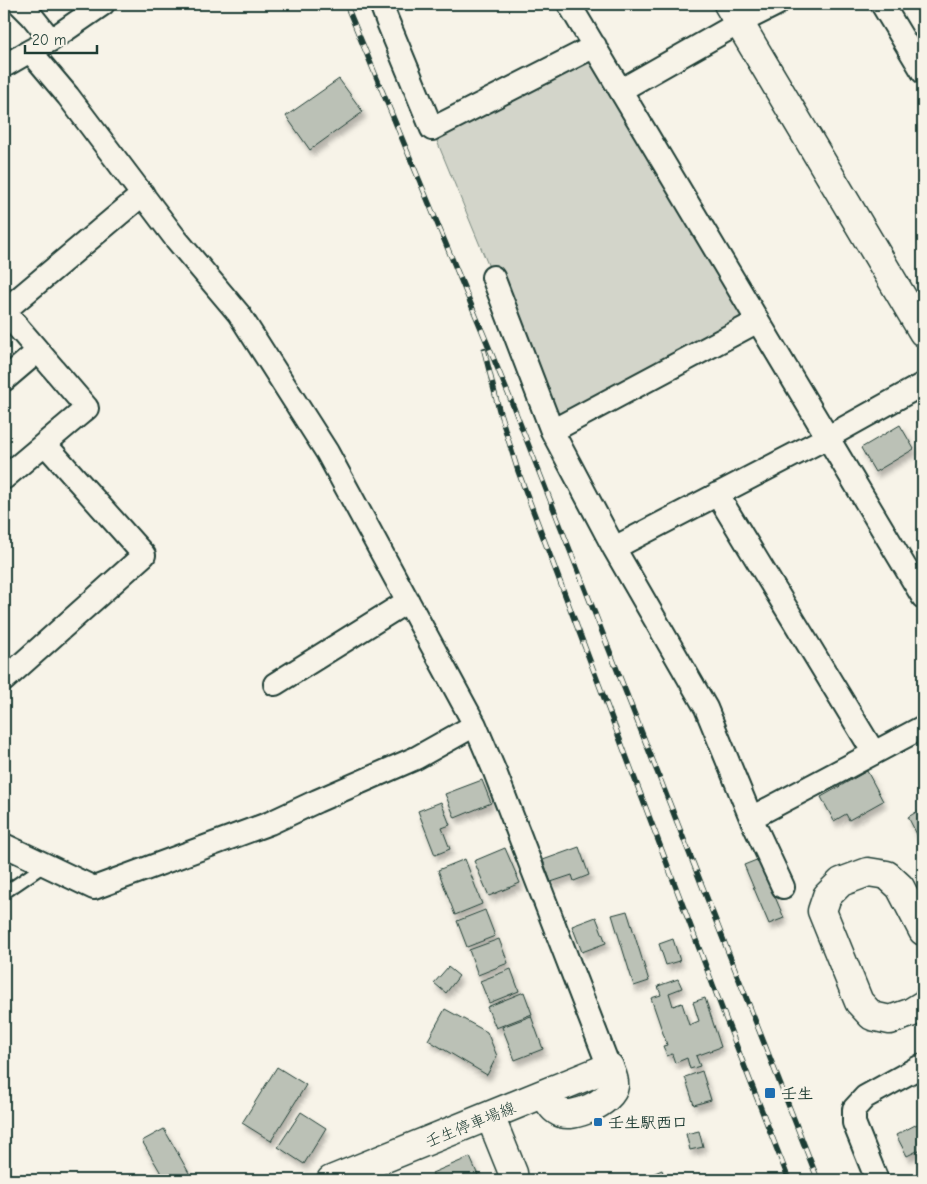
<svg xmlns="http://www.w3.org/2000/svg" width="927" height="1184" viewBox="0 0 927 1184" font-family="'Comic Neue','Klee One',sans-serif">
	<defs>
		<filter id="shadow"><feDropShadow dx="3" dy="5.5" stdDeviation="2.5" flood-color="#0004"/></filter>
	</defs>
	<rect width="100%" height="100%" fill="#f7f3e8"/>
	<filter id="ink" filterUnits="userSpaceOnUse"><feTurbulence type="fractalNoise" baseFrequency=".02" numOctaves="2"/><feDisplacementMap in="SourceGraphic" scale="10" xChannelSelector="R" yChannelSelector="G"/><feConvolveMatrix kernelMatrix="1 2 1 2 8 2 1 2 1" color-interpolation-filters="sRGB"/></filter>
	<g filter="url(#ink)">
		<path fill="#d3d5ca" stroke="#79897f" d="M595 46 758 321 552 431 493 277 432 129Z"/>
		<path fill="#bbc1b6" stroke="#1f3d34" filter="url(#shadow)" d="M339 79 363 112 310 150 286 116Z
			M900 425 914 449 875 472 861 448Z
			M867 771 883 801 849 820 846 814 834 821 821 797Z
			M482 780 491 803 455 818 445 794Z
			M441 802 450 825 442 828 450 849 435 855 418 811Z
			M923 808V846L908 817Z
			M579 847 589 875 574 881 572 875 551 882 543 860Z
			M505 848 520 883 489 896 474 861Z
			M465 859 482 904 455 915 438 870Z
			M759 859 784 918 769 924 744 865Z
			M485 910 495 936 467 947 457 921Z
			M627 911 649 981 634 986 612 915Z
			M596 917 606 943 582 952 572 926Z
			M499 939 508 963 478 975 469 950Z
			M673 939 680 961 666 965 659 944Z
			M448 967 459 976 446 993 434 983Z
			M511 969 519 991 489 1003 480 981Z
			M678 979 682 988 669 993 673 1006 682 1003 689 1025 699 1021 693 1002 705 998 721 1047 696 1056 700 1066 690 1069 687 1058 675 1063 672 1054 667 1056 663 1046 667 1045 651 998 661 995 658 986Z
			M524 992 532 1014 496 1028 487 1007Z
			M445 1009 487 1032 497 1056 487 1075 428 1040Z
			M531 1016 543 1049 515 1060 502 1027Z
			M277 1067 306 1085 271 1141 242 1123Z
			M702 1071 711 1100 694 1105 685 1077Z
			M301 1112 326 1128 304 1164 278 1147Z
			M923 1121V1148L907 1156 896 1135Z
			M164 1129 193 1180H165L142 1141Z
			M699 1131 703 1147 690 1150 686 1134Z
			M470 1157 480 1180H436L432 1173Z
			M662 1170 666 1180H638Z"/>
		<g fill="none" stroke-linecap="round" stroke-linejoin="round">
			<defs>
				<path id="service" d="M4 893 45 865"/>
				<path id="minor" d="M20 4 31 15 51 40
					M381 4 387 20 432 129 595 46
					M569 4 758 321 923 597
					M882 4 923 72
					M30 51 68 96 176 239 239 314 327 452 475 725 495 772 609 1067
					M4 66 30 51 51 40 103 4
					M621 90 739 23 777 4
					M493 277 552 431 614 548 706 708 751 818 783 887
					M4 380 38 351
					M552 431 758 321
					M4 478 87 408 4 311 143 194
					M717 494 874 753
					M614 548 828 437 923 384
					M4 680 144 555 45 444
					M275 684 408 601
					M751 818 923 727
					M4 845 94 888 270 823 317 801 416 758 475 725
					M877 1180 854 1123V1109L865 1097 923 1065"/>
				<path id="tertiary" d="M728 4 923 332
					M923 931 900 887 887 875 868 872 841 882 827 896 822 911 859 1002 872 1016 890 1020 910 1013 923 1005
					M545 1094C548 1101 552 1109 559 1112 572 1120 612 1102 614 1086 615 1079 611 1073 609 1067
					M490 1116 513 1173 514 1180"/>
				<path id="secondary" d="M331 1180 609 1067"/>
			</defs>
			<use href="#service" stroke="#1f3d34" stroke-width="15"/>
			<use href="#minor" stroke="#1f3d34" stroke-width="26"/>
			<use href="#tertiary" stroke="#1f3d34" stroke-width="31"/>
			<use href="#secondary" stroke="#1f3d34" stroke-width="31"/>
			<use href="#service" stroke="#f7f3e8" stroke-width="11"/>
			<use href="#minor" stroke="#f7f3e8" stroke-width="22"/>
			<use href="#tertiary" stroke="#f7f3e8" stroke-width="28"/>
			<use href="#secondary" stroke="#f7f3e8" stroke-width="28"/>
			<defs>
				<path id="rail" d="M346 4 510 398 818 1180
					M484 350 499 410 518 471 724 1014 789 1180"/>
			</defs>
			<use href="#rail" stroke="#1f3d34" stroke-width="5.5"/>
			<use href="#rail" stroke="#f7f3e8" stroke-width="4" stroke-dasharray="11" stroke-linecap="butt"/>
		</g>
	</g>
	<g fill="#1f6fb2" stroke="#f7f3e8" stroke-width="2">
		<rect x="764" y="1087" width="12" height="12" rx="2.5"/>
		<rect x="593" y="1117" width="10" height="10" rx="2.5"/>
	</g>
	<g text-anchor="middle" stroke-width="5" stroke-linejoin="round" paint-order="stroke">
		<g font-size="16" font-weight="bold" fill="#1f3d34" stroke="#f7f3e8" text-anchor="start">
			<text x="781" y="1099">壬生</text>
			<text x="608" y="1128">壬生駅西口</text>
		</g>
		<g font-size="16" fill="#1f3d34" stroke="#f7f3e8">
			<text transform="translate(470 1124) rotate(-22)" y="6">壬生停車場線</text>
		</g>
	</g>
	<rect width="927" height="1184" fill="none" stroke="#f7f3e8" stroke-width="20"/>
	<rect x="10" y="10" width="907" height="1164" fill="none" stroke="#1f3d34" stroke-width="2" filter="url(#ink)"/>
	<path d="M25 45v8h72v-8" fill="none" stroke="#1f3d34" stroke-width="2.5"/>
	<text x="32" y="45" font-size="15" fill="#1f3d34" stroke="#f7f3e8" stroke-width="4" paint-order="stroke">20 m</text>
</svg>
